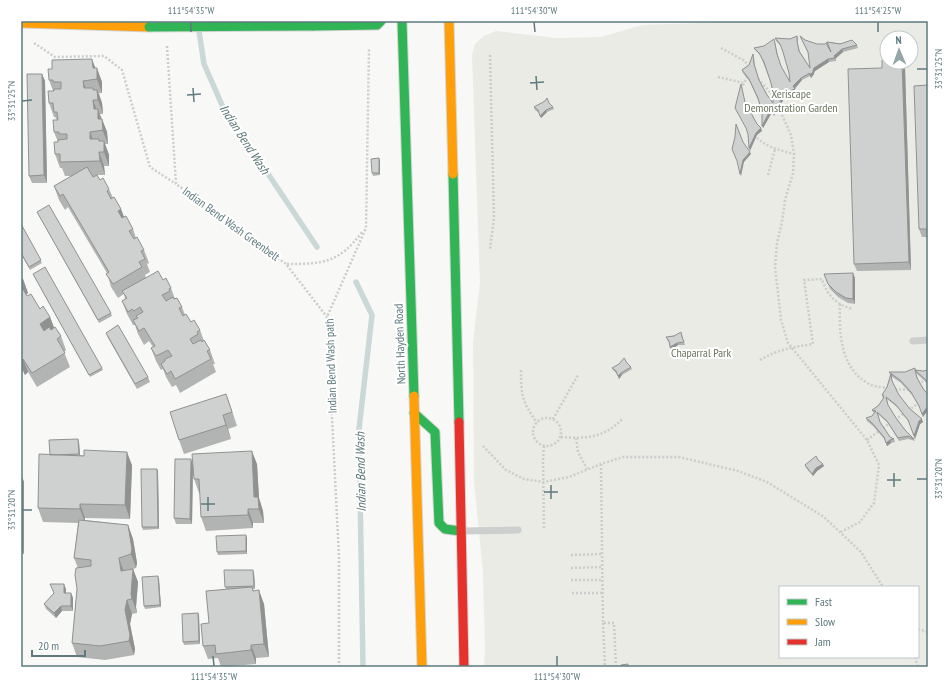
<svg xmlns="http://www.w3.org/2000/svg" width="949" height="688" viewBox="0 0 949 688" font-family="'PT Sans Narrow',sans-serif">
	<rect width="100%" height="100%" fill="#f8f8f7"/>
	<path fill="#e9ebe4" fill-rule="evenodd" d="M756 21H928V667H484L485 649 483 572 474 482 473 342 480 283 472 55 475 44 484 36 496 31 557 38 601 37 642 25ZM887 38H911V62H887ZM780 587H918V657H780Z"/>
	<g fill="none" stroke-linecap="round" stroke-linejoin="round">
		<path stroke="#cad8d7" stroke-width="5.5" d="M199 31 204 64 222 105 317 247
			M356 282 372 315 359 429 363 667"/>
		<defs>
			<path id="fast" d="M402 21 414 396
				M312 26 377 25 381 21
				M453 174 459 422
				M414 413 435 432 439 523 445 529 460 531"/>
			<path id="slow" d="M449 21 453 174
				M21 23 149 27
				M414 396 422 667"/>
			<path id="jam" d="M459 422 464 667"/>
		</defs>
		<use href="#fast" stroke="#d4d6d5" stroke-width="11"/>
		<use href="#slow" stroke="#d4d6d5" stroke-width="11"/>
		<use href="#jam" stroke="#d4d6d5" stroke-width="11"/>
		<path stroke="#cbcdcc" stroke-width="2.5" stroke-dasharray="2 2" stroke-linecap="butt" d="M34 43 55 57 104 56 122 70 150 167 176 184
			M167 46 176 184 286 264 327 317
			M721 48 745 61 749 68
			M490 55 494 218 490 249
			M718 77 744 83
			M758 79 771 93 774 98
			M741 89 748 76
			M777 104 791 135 794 154
			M754 135C765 147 779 150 794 154L793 173 785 200 782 222 777 243 775 267 781 320 788 343 867 440 879 465 874 503 860 522 841 532
			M768 175 775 149
			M21 184H22
			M21 204H22
			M287 264C323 264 339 263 362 232
			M840 304C839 333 840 368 869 384 874 387 883 387 890 388
			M760 360C777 350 793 347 813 344L804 280 822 279C827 295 836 305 853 309
			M521 370C521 396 522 401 537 423
			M918 384 920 382 928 381
			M895 389 910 390
			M533 432a14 14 0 1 1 28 0a14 14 0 1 1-28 0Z
			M553 419 578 375
			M895 420 920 402
			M561 437C587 439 604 438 623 418
			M576 438 578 452 587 469
			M867 440 890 423
			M483 446 506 470 524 479 544 482 569 477 601 464 623 457H679L738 471 767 482 824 517 861 552 883 587
			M544 446 543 460 544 529
			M601 464 603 623H614L616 667
			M571 555 602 554
			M571 568 602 567
			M571 580H602
			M572 593H603
			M603 623 605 667
			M918 629 928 632
			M915 657 918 667
			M339 667V557L327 317 366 228 369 48"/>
		<path stroke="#cdcfcf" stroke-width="7" d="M913 341 928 340
			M462 531 518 530"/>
		<use href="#fast" stroke="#30b455" stroke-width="9"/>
		<use href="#slow" stroke="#ff9f0a" stroke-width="9"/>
		<use href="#jam" stroke="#e5322d" stroke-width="9"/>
		<defs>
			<path id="fast-bridge" d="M149 27 312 26"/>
		</defs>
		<use href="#fast-bridge" stroke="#d4d6d5" stroke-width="11" stroke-linecap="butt"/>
		<use href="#fast-bridge" stroke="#30b455" stroke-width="9"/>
	</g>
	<path fill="#b1b4b3" d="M797 36 798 38V44L800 52 810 68 808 53 800 36 805 40 817 44H825L827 42 857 45 858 48 843 52 836 58V61L829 62 815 71 814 73V74L811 78 810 76 802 80 795 89 796 92 787 95 777 109 778 111H776L774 116 773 112 771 114 763 128 762 112 758 100 750 82 743 73 742 70 749 65 753 54 754 57 755 66 759 81 767 95 773 103V93L771 83 764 65 760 55 755 50 754 48 764 46 775 42 778 56 781 66 790 82 789 73 784 53 781 46 776 41 775 38 790 39Z
		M887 62H903L905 67 911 270 857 271 854 264Z
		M96 68 102 82V93H99L102 103 103 114H100L107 132 108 144H105L109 155V166H104L105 175H97L100 180 109 189 113 198 121 209 124 218 133 229 136 238 144 250 149 263 147 264 150 272 145 275 146 278 163 280 171 288 175 299 182 307 185 315 191 322 200 330 204 341 210 350 215 364H213L216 372 180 393 176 385 172 387 166 377 163 369 161 370 156 361 151 348 153 347 149 341 144 345 138 334 135 325H133L127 314 122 301 125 299 124 294 118 298 111 287 107 273 68 207 65 210 59 200 54 186 72 176H65L62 168H60L55 154 58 142 54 132 57 120 55 117H54L49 103 53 91 49 80 52 69Z
		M42 74 45 81 47 183H32L29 176Z
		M928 85V237H922L919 229Z
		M545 101 549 103 553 107 554 109 547 112 541 118 539 113 535 110 534 107Z
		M379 158 380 161V175L373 176 372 173Z
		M37 212 111 313 112 316 99 323Z
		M21 224 42 263 30 270 21 254Z
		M33 274 102 368 103 370 90 377Z
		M824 274 855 278V304L848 303 838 297 830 289Z
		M21 276 23 279 28 293 26 294 27 296 40 309 50 317 54 328 61 336 66 350 64 352 70 367 37 387 28 372 25 375 21 368Z
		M106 333 148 377 150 382 137 389 108 338Z
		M682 334 683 339 685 345H678L671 350 669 343 666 337Z
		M627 363 631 367 632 369 622 375 619 379 617 374 613 370 612 368Z
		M916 370 923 371 928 370V384L916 373 918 379 924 390 928 394V410L923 417 920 408 912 395 901 383 891 376 893 383 899 395 910 409 923 422 920 424 915 439 909 422 897 407 887 399 888 406 896 418 905 430 914 439 915 441 908 439 899 441 888 423 878 414 880 422 890 437 894 439 895 442 891 443 887 446 885 440 873 426 867 421 866 418 872 416 874 413 873 412 872 410 878 406 884 398H883L882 395 887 387 890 375 889 372H905Z
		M226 394 237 426 228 429 231 439 184 454 179 440Z
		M79 442 80 455 132 465 130 519 85 518V520L128 525 133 539 137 563 136 568 133 569 138 582 136 607 137 613 132 614 130 624 135 649 134 655 105 660 77 657 72 643 77 589 78 568 74 558 78 523 43 522 38 508 50 455Z
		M818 460 824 466 817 471 813 476 806 468 805 465Z
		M193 464H257L259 498 263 511 264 523H253V528L206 531 201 517 200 493H199L194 479 193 466 192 524H176L174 518Z
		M158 471 159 529 143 530 142 527Z
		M21 474 24 482V554H21Z
		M247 538V554L218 555 217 552Z
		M254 573 255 589H253L254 591 264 604 269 657 256 658V664L221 667 218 658 208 659 203 646 209 623 230 589H226L225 587Z
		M158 576 159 579 161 607 145 609 144 606Z
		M66 589V593H71L73 598V611H62L56 618 46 609 44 604Z
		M198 613 199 615 200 644 184 645 183 642Z"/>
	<path fill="#909292" d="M842 49 843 52 835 59 834 56Z
		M92 59 97 72V68L102 82V93L93 68Z
		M828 59 829 62 815 71 814 73V74L811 78 810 75 814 68Z
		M902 62H903L905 67 911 270 909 262Z
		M42 74 45 81 47 183 44 175Z
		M801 78 802 80 794 89 793 86Z
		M83 81 88 94 84 88Z
		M97 90 102 103 103 114 98 100Z
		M787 92V95L777 109 776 107Z
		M93 100 98 113V109L102 122V119L107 132 108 144 94 109Z
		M775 108 776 111 774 116 773 112 771 114 763 128 762 126 770 111Z
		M546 110 547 112 541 118 540 116Z
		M761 128 762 131 757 135 750 151 749 148 756 133Z
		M90 132 95 146 90 139Z
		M104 141 109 155V166L104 152Z
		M99 152 104 166 105 175 100 161Z
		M750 152 751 154 744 162 741 176 740 174 743 160Z
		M379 158 380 161V175L379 173Z
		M121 209 126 222 123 224 118 211Z
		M853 273 855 278V304L853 299Z
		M23 279 28 293 24 296 21 289V280Z
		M50 317 55 330 45 338 40 324Z
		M677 343 678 345 671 350 670 347Z
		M23 359 28 372 25 375 21 364V360Z
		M621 373 622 375 619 379 618 376Z
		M226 394 231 408 237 426 232 412Z
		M928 406V410L923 417 922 414Z
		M223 415 228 429 231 439 226 425Z
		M922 419 923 422 920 424 915 439 914 436 919 421Z
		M78 439 79 442 80 457 79 454Z
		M890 440 891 443 887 446 886 443Z
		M252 451 257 464 259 498 263 511 264 523 254 497Z
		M127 452 132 465 130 519 125 505Z
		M191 459 193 465 192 524 190 519Z
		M823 464 824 466 817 471 813 476 812 474 816 468Z
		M157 469 158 471 159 529 158 527Z
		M21 474 24 482V554L21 547Z
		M80 504 85 518V523L80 509Z
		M248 509 253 523V528L248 515Z
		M128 525 133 539 137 563 136 568 131 554Z
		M246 535 247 538V554L246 551Z
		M119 558 124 572 121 571Z
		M133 569 138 582 136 607 137 613 132 599 131 594Z
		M253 570 254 573 255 589 254 586Z
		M158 576 159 579 161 607 160 605Z
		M64 584 66 589V598L64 593Z
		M259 590 264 604 269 657 264 644Z
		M71 593 73 598V611L71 606Z
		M127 600 132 614 130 624 135 649 134 655 129 641 125 610Z
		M61 606 62 611 56 618 54 613Z
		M198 613 199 615 200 644 199 641Z
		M251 645 256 658V664L251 650Z"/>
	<path fill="#ced1d0" stroke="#909292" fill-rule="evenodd" d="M797 36V41L799 51 810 68 808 52 800 36 805 40 817 44H825L827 42 840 44 852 40 857 45 842 49 834 56 835 58 828 59 814 68 813 71V72L810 75V73L801 78 793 86 795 89 787 92 776 107 777 108H775L773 113V109L770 111 762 126V112L758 98 749 79 742 70 749 65 753 54 754 64 759 80 767 95 773 103V93L771 83 764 62 759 53 754 48 764 46 774 39 777 54 781 66 790 82 789 73 783 52 780 44 775 38 790 39ZM827 42 831 52 827 45Z
		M92 59 93 68H97V79L83 81 84 88H93V90H97L98 100H93L94 109H98V119H102L103 130 90 132V139H99V141H104V152H99L100 161 60 162V154H55L54 142H58V140L67 139V134H59V132H54L53 120H58L57 112H54L53 103H49L48 91H54V89H61V82H53V80H49L48 69H52V60Z
		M887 59V62H902L909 262 854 264 848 69 882 68V60Z
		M27 74H42L44 175 29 176Z
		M741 84 745 102 757 124 761 128 756 133 749 148 748 134 746 128 735 108Z
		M928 85V229H919L914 86Z
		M547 98 549 103 553 107 546 110 540 116 538 110 534 107 545 101Z
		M736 124 743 142 750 152 743 160 740 174 737 161 732 149 735 137Z
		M379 158V173H372L371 159Z
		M87 167 93 177 97 175 100 180 103 178 109 189 107 191 111 199 114 197 121 209 118 211 122 218 126 216 133 229 129 231 134 239 137 237 144 250 141 251 145 259 139 262 142 267 113 284 106 274 109 272 63 194 60 196 54 186Z
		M49 205 111 313 98 320 37 212Z
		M21 224 41 260 29 267 21 253Z
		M45 267 102 368 89 375 33 274Z
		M158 271 163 280 166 278 171 288 169 289 170 291 162 295 166 301 173 297 174 299 177 298 182 307 179 308 183 316 186 314 191 322 194 320 200 330 197 332 198 334 190 339 193 344 201 340 202 342 204 340 210 350 207 351 211 359 175 379 171 371 167 374 161 364 165 361V359L172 356 168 350 156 356 151 348 155 346 144 328 139 331 133 320 138 318 136 316 143 312 140 307 134 311 132 309 128 312 122 301 127 298 122 291Z
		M853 273V299L846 298 836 292 828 284 824 274Z
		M21 286 27 296 31 294 40 309 43 306 50 317 40 324 44 331 49 327 51 330 55 327 61 336 57 339 65 353 32 373 23 359 21 360V343L22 342 21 340Z
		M118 325 148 377 135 384 106 333Z
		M681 332 682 337 684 342 677 343 670 347 669 341 666 337 674 336Z
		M624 358 627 363 631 367 621 373 618 376 616 371 612 368 619 364Z
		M915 368V370L923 371 928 370V382L915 370 917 378 924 390 928 394V406L922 414 919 406 911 392 900 380 889 372H905Z
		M891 374 892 381 899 395 910 409 922 419 919 421 914 436 908 420 896 405 886 397 888 405 896 418 905 430 914 439 908 436 898 438 887 421 877 412 880 422 890 437 894 439 890 440 886 443 884 437 872 423 866 418 872 416 876 411 872 410 878 406 883 399 884 396 882 395 887 387Z
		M226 394 232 412 223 415 226 425 179 440 170 412Z
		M78 439 79 454 50 455 49 440Z
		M84 450 127 452 125 505 80 504V509L38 508 39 454 84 456Z
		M252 451 254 497H258L259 509H248V515L201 517 199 479H194L192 454Z
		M816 456 818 460 823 464 816 468 812 474 805 465Z
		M175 459H191L190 519 174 518Z
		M141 469H157L158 527H142Z
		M79 520 128 525 132 549 131 554 119 558 121 571 133 569 131 594 132 599 127 600 125 610 130 635 129 641 100 646 72 643 77 589 75 575 76 568 91 566V560L74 558Z
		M246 535V551L217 552 216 536Z
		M224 570H253L254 586 225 587Z
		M158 576 160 605 144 606 142 577Z
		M50 584H64V593H71V606H61L54 613 44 604 54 593Z
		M252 587 253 591 259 590 264 644 251 645V650L216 654 215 645 203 646 201 624 209 623 206 591Z
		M198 613 199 641 183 642 182 614Z
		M628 664V667H621V665Z"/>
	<path fill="none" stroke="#5e7a7e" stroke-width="1.5" d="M191 22V32M534 22 535 32M878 22V32M917 69H927M536 76 537 90M530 83 544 82M193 88 194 102M187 95 201 94M22 101 32 100M894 473V487M917 479H927M887 480H901M551 485V499M544 492H558M208 497V511M201 504H215M22 510H32M213 656 214 666M557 656V666"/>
	<g text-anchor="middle" stroke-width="4" stroke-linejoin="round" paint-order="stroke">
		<g font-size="12" fill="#6a765d" stroke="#fff">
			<text x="791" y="98">Xeriscape<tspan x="791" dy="14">Demonstration Garden</tspan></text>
			<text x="701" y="357">Chaparral Park</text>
		</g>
		<g font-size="12" fill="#5e7a7e" stroke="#fff">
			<text transform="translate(231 224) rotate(36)" y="4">Indian Bend Wash Greenbelt</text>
			<text transform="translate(400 344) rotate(-92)" y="4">North Hayden Road</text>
			<text transform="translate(331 366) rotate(-92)" y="4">Indian Bend Wash path</text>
		</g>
		<g font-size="13" font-style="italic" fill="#587674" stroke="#fff">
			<text transform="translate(245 139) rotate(57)" y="5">Indian Bend Wash</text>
			<text transform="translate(360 472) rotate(-91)" y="5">Indian Bend Wash</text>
		</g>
	</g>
	<rect width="949" height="688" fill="none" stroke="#ffffff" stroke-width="44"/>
	<rect x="779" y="586" width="140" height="72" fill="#ffffff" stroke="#bfcacb"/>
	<rect x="787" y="599" width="20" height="6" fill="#30b455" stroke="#bfcacb"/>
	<text x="815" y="606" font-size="12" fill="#5e7a7e">Fast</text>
	<rect x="787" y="619" width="20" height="6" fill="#ff9f0a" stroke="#bfcacb"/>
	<text x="815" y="626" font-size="12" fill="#5e7a7e">Slow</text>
	<rect x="787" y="639" width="20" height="6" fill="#e5322d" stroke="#bfcacb"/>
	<text x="815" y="646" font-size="12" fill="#5e7a7e">Jam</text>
	<g transform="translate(899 50) rotate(358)"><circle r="19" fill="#ffffff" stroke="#bfcacb"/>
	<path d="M0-3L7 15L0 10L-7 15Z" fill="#94a6a8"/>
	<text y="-6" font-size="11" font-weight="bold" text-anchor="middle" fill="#5e7a7e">N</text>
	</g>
	<path d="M32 650v6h53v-6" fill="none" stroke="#5e7a7e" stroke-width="2"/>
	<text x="38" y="650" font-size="12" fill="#5e7a7e" stroke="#ffffff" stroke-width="3" paint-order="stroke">20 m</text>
	<rect x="22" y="22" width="905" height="644" fill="none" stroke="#5e7a7e" stroke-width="1.5"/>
	<g font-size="10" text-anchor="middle" fill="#5e7a7e">
		<text x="191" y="14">111°54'35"W</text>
		<text x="534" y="14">111°54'30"W</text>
		<text x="878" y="14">111°54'25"W</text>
		<text transform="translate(938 69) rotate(-90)" y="4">33°31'25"N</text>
		<text transform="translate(11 101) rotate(-90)" y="4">33°31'25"N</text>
		<text transform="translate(938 479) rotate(-90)" y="4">33°31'20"N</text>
		<text transform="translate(11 510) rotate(-90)" y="4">33°31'20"N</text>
		<text x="214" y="680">111°54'35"W</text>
		<text x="557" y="680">111°54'30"W</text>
	</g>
</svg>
